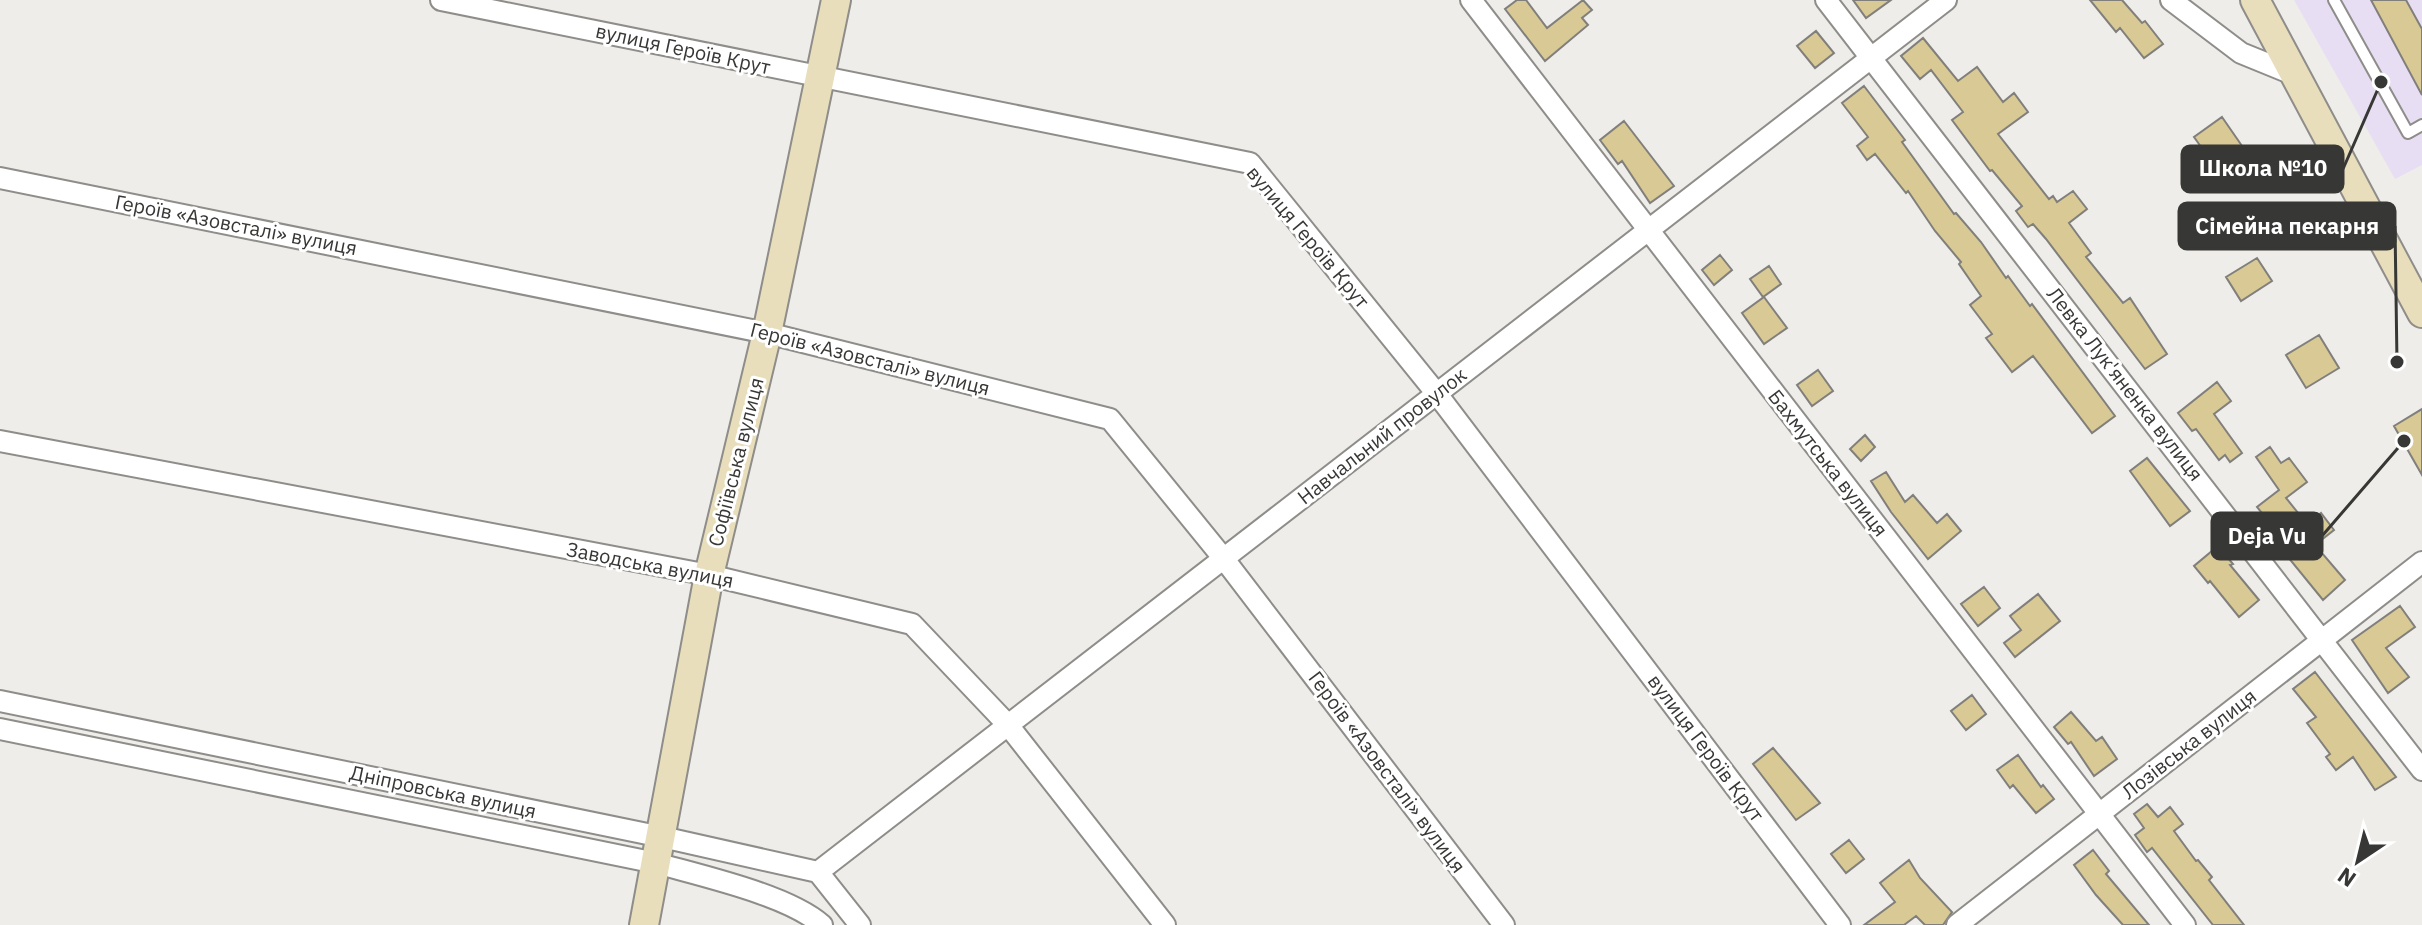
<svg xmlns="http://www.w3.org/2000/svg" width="2422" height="925" viewBox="0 0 2422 925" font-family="'IBM Plex Sans',sans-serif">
	<rect width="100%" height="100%" fill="#eeede9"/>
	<path fill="#e8def3" d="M2294 0H2422V165L2395 179Z"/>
	<path fill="#d9c994" stroke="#807f7c" stroke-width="2" d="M1517 0H1526L1547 28 1583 0 1592 10 1582 18 1588 25 1545 61 1505 9Z
		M1853 0H1891L1866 18Z
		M2090 0H2122L2142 23 2145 21 2163 44 2144 58 2120 28 2116 32Z
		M2371 0H2406L2422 29V95Z
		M1816 31 1834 53 1815 68 1797 46Z
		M1923 38 1958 81 1977 67 2003 102 2014 93 2028 112 1998 134 2049 199 2053 196 2057 202 2073 191 2087 209 2069 223 2091 253 2086 257 2123 303 2130 298 2167 354 2145 369 2046 239 2033 224 2028 227 2016 211 2022 206 1992 170 1990 171 1952 120 1963 112 1931 70 1920 79 1901 56Z
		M1864 86 1905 140 1902 142 1954 214 1956 213 1981 242 2006 278 2008 276 2030 306 2032 304 2115 416 2092 433 2033 356 2012 372 1986 338 1992 334 1970 305 1981 296 1959 264 1961 262 1935 231 1908 191 1906 193 1875 154 1867 160 1857 146 1868 137 1842 103Z
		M2222 117 2260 172 2237 188 2219 162 2214 165 2194 137Z
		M1624 121 1674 186 1650 203 1622 161 1618 164 1600 140Z
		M1720 255 1732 270 1714 285 1702 270Z
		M2257 258 2272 281 2241 301 2226 277Z
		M1769 266 1781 284 1763 297 1750 279Z
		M1764 297 1787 328 1764 344 1742 313Z
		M2319 335 2339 368 2306 388 2286 355Z
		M1818 370 1833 391 1812 406 1797 385Z
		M2217 382 2231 401 2214 414 2242 453 2230 462 2225 455 2219 460 2196 429 2192 431 2178 413Z
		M2422 409V475L2394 426Z
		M1865 435 1875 447 1861 461 1850 449Z
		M2270 447 2281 463 2289 458 2307 482 2286 498 2307 524 2321 513 2334 530 2315 545 2345 580 2323 600 2279 546 2285 541 2257 507 2279 490 2256 457Z
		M2147 458 2190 511 2170 526 2130 471Z
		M1886 472 1905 502 1913 495 1937 523 1947 514 1961 531 1928 559 1891 512 1871 481Z
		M2218 546 2233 564 2230 565 2259 600 2239 617 2210 581 2208 583 2194 566Z
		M1984 587 2000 608 1978 626 1961 604Z
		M2038 594 2060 621 2015 657 2004 643 2021 630 2010 616Z
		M2400 606 2415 627 2386 648 2409 677 2388 693 2352 640Z
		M2315 672 2396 777 2375 790 2353 757 2336 770 2326 757 2330 754 2307 723 2316 717 2293 689Z
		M1972 695 1986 714 1966 730 1951 711Z
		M2071 712 2096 741 2102 737 2117 759 2094 776 2071 742 2068 744 2054 727Z
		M1773 748 1820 803 1796 820 1753 764Z
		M2018 755 2041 787 2043 785 2054 799 2036 813 2013 785 2010 788 1997 770Z
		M2147 804 2158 817 2170 807 2183 824 2174 831 2196 861 2198 860 2212 877 2209 880 2244 925H2213L2152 848 2147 852 2135 835 2144 828 2134 814Z
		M1849 840 1864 859 1846 873 1831 854Z
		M2093 850 2109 871 2106 874 2149 925H2123L2096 895 2074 865Z
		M1909 860 1920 878 1952 912 1943 925H1925L1916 916 1904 925H1864L1895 902 1880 883Z"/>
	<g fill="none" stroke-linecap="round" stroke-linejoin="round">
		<defs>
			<path id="lane" d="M2334 0 2408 133 2422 125"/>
			<path id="street" d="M441 0 1250 163 1437 394 1840 925
				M1471 0 2185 925
				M1826 0 2422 770
				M2171 0 2241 53 2295 75
				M0 178 767 333 1110 419 1224 559 1504 925
				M0 441 709 575 912 624 1008 725 1165 925
				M0 701 662 837 818 872 860 925
				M0 729 656 863C702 876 788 895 822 925
				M818 872 1946 0
				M1957 925 2422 562"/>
			<path id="secondary" d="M2255 0 2422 313
				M644 925 709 575 767 333 836 0"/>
		</defs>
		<use href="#lane" stroke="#8e8d8a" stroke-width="14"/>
		<use href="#street" stroke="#8e8d8a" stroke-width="24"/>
		<use href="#secondary" stroke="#8e8d8a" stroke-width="32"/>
		<use href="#lane" stroke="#fff" stroke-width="10"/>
		<use href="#street" stroke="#fff" stroke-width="20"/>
		<use href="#secondary" stroke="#e8debb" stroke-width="28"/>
	</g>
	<g text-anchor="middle" stroke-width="6" stroke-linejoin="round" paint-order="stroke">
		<g font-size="20" fill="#373735" stroke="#fff">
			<text transform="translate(683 49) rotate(12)" y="7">вулиця Героїв Крут</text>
			<text transform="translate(236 225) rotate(11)" y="7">Героїв «Азовсталі» вулиця</text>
			<text transform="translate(1308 237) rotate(50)" y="7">вулиця Героїв Крут</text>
			<text transform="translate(870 359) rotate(14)" y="7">Героїв «Азовсталі» вулиця</text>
			<text transform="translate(2125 384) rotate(52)" y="7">Левка Лук'яненка вулиця</text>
			<text transform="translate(1382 436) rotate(-38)" y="7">Навчальний провулок</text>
			<text transform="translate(736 462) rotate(-76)" y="7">Софіївська вулиця</text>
			<text transform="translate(1828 463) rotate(52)" y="7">Бахмутська вулиця</text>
			<text transform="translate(650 565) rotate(11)" y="7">Заводська вулиця</text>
			<text transform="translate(2189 744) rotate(-38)" y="7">Лозівська вулиця</text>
			<text transform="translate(1706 748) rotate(53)" y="7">вулиця Героїв Крут</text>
			<text transform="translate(1387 772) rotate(53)" y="7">Героїв «Азовсталі» вулиця</text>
			<text transform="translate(443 792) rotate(12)" y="7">Дніпровська вулиця</text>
		</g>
	</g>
	<path fill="none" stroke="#373735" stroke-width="3" d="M2381 82L2343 169M2397 362L2395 226M2404 441L2322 536"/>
	<g fill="#373735" stroke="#fff" stroke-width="3">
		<circle cx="2381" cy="82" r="8"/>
		<circle cx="2397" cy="362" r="8"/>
		<circle cx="2404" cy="441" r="8"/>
	</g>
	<g fill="#373735" stroke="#373735" stroke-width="3">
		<rect x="2182" y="146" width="161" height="46" rx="8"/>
		<rect x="2179" y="203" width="216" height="46" rx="8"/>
		<rect x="2212" y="513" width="110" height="46" rx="8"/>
	</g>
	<g font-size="22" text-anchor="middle" font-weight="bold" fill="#fff">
		<text x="2263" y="176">Школа №10</text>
		<text x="2287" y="234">Сімейна пекарня</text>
		<text x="2267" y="544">Deja Vu</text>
	</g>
	<g transform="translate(2358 861) rotate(215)" stroke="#ffffff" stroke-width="6" paint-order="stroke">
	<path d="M0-6L14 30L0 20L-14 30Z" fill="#373735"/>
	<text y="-12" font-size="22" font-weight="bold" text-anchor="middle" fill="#373735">N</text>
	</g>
</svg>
